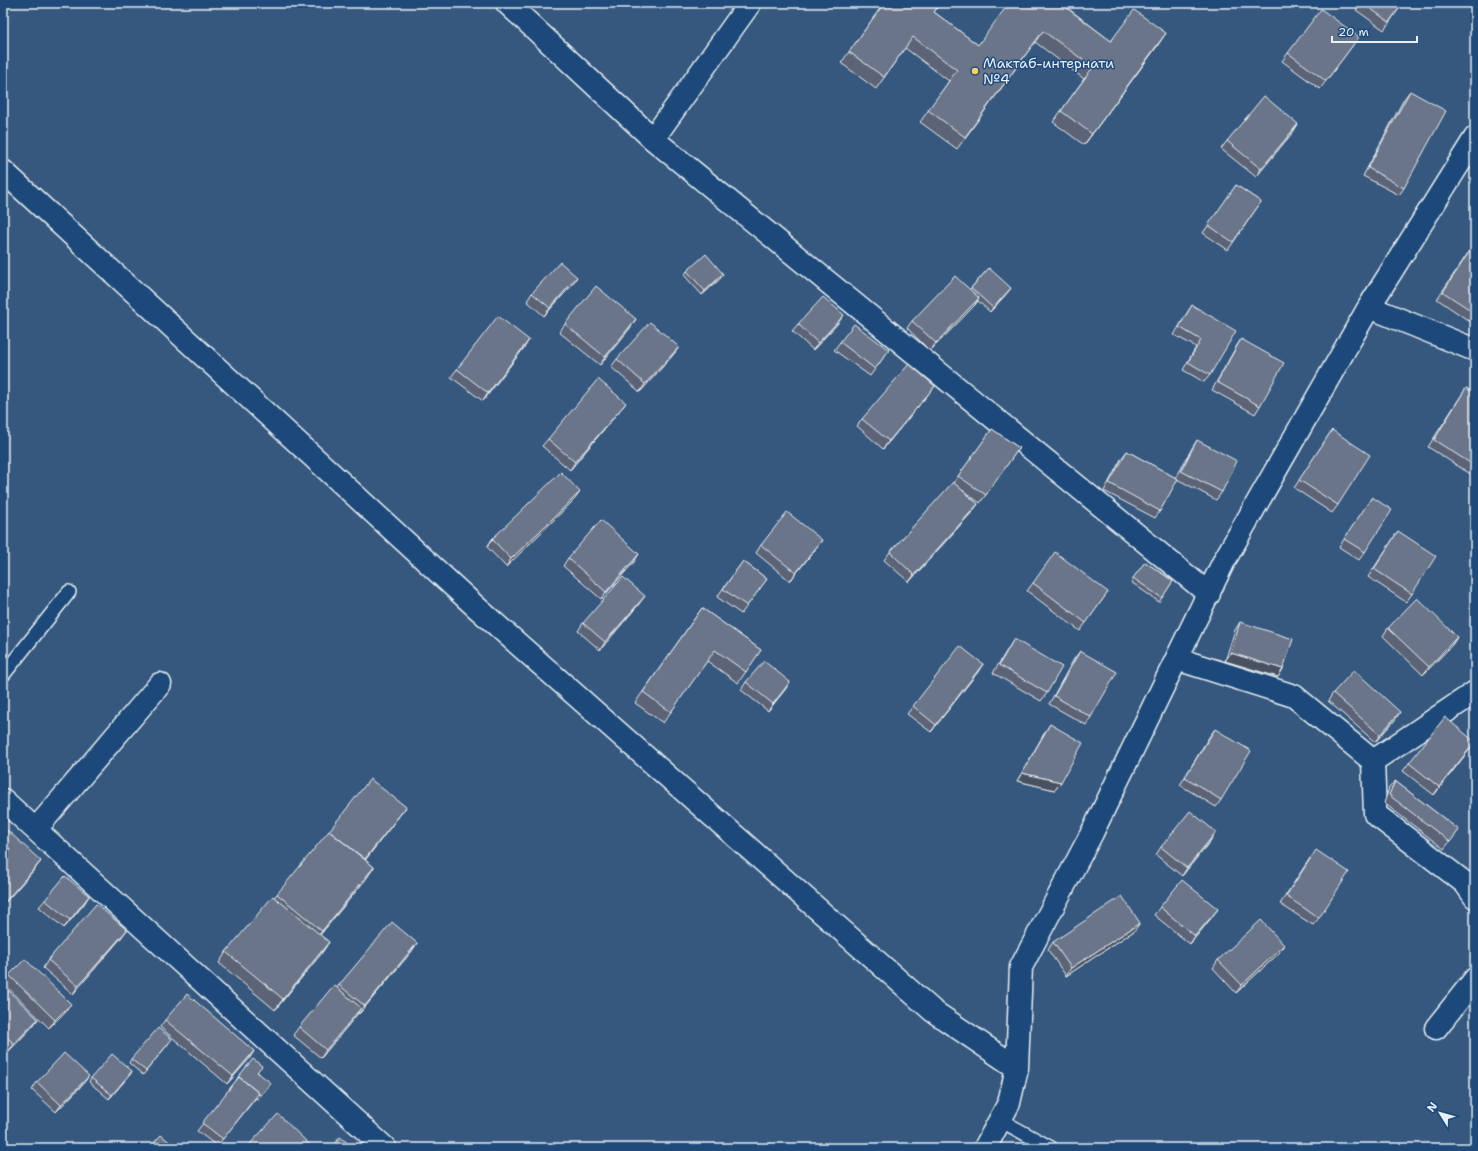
<svg xmlns="http://www.w3.org/2000/svg" width="1478" height="1151" viewBox="0 0 1478 1151" font-family="'Shantell Sans',sans-serif">
	<rect width="100%" height="100%" fill="#36577e"/>
	<filter id="ink" filterUnits="userSpaceOnUse"><feTurbulence type="fractalNoise" baseFrequency=".025" numOctaves="2"/><feDisplacementMap in="SourceGraphic" scale="8" xChannelSelector="R" yChannelSelector="G"/><feConvolveMatrix kernelMatrix="1 2 1 2 8 2 1 2 1" color-interpolation-filters="sRGB"/></filter>
	<g filter="url(#ink)">
		<g fill="none" stroke-linecap="round" stroke-linejoin="round">
			<defs>
				<path id="lane" d="M3 675 69 592
					M1000 1120 1051 1148"/>
				<path id="street" d="M507 3 653 139 1209 594
					M653 139 750 3
					M3 171 475 606 933 1011 1017 1068
					M1369 307 1475 350
					M1177 659 1294 696 1373 761 1375 814 1465 883 1475 897
					M1373 761 1475 692
					M36 829 160 684
					M1436 1028 1475 979
					M985 1148 1009 1103 1017 1068 1021 967 1092 833 1224 561 1369 307 1475 138"/>
				<path id="secondary" d="M3 800 385 1148"/>
			</defs>
			<use href="#lane" stroke="#e8f1f8" stroke-width="16"/>
			<use href="#street" stroke="#e8f1f8" stroke-width="25"/>
			<use href="#secondary" stroke="#e8f1f8" stroke-width="25"/>
			<use href="#lane" stroke="#1f4a7a" stroke-width="13"/>
			<use href="#street" stroke="#1f4a7a" stroke-width="22"/>
			<use href="#secondary" stroke="#1f4a7a" stroke-width="22"/>
		</g>
		<path fill="#5b6476" stroke="#e8f1f8" d="M884 3H941L934 12 978 45 1065 6 1111 41 1158 45 1084 145 1053 122 1084 79 1035 42 957 149 920 122 949 81 905 48 876 89 841 63Z
			M1361 3H1403L1384 30 1356 10Z
			M1353 45 1320 89 1282 61 1288 53Z
			M1410 91 1404 188 1399 195 1363 176 1404 99Z
			M1298 124 1293 132 1256 177 1221 149 1227 141Z
			M1236 185 1261 202 1228 250 1203 233Z
			M1475 247V325L1437 299 1468 253Z
			M989 268 1008 292 990 312 978 301 974 306 930 351 907 328 912 321 970 289Z
			M687 271 721 278 702 295 684 275Z
			M572 285 544 316 527 301 532 293Z
			M1192 305 1210 375 1204 382 1183 370 1196 347 1174 335 1187 313Z
			M838 323 813 350 792 331 798 324Z
			M565 324 631 327 600 365 559 332Z
			M1241 339 1260 406 1255 414 1212 390 1236 347Z
			M529 340 483 401 451 377 457 369Z
			M840 342 889 350 870 376 834 350Z
			M679 347 673 355 640 392 611 367 617 359Z
			M1466 388 1475 393V470L1472 475 1428 447Z
			M929 393 883 449 857 426 862 419Z
			M620 410 570 470 542 446 548 439Z
			M992 429 1019 448 980 503 962 490 978 504 972 512 909 582 884 560 890 552 954 482Z
			M1332 430 1338 505 1332 513 1294 488Z
			M1197 440 1222 492 1216 500 1177 479 1160 511 1155 518 1104 491 1121 459 1127 451 1176 478 1192 448Z
			M1372 497 1365 552 1359 560 1339 547Z
			M575 499 506 567 487 547 492 539Z
			M1398 531 1412 594 1406 602 1368 577Z
			M761 545 817 547 790 581 756 553Z
			M568 558 634 562 601 599 563 566Z
			M743 561 767 579 741 614 717 597Z
			M1145 562 1173 581 1159 602 1131 582Z
			M1033 583 1108 592 1080 631 1027 591Z
			M639 604 600 650 578 631 583 623Z
			M702 608 761 650 738 683 707 661 663 723 635 703Z
			M1240 622 1283 669 1278 677 1225 661 1235 630Z
			M1388 628 1457 637 1452 645 1423 675 1383 636Z
			M1014 639 1047 693 1041 701 993 673 1009 647Z
			M1080 651 1091 717 1086 725 1049 704 1074 659Z
			M983 664 931 732 907 714 913 706Z
			M746 682H790L768 711 741 690Z
			M1333 693 1395 720 1375 742 1328 701Z
			M1050 724 1061 782 1055 790 1017 781 1045 732Z
			M1215 729 1221 800 1216 807 1180 785 1209 737Z
			M1475 742 1434 795 1403 771 1409 763Z
			M1395 781 1459 830 1444 849 1384 803 1389 788Z
			M406 807 365 860 374 867 366 879 320 935 329 942 321 954 275 1010 219 963 226 952 277 894Z
			M3 833 35 869 3 855Z
			M1211 840 1182 876 1156 855 1161 847Z
			M1310 858 1319 918 1313 925 1280 904Z
			M89 896 84 904 64 928 39 907 45 900Z
			M1160 907 1212 917 1190 944 1154 915Z
			M1134 931 1066 976 1048 950 1053 942Z
			M121 938 73 994 43 968 48 960Z
			M417 943 412 951 359 1014 358 1013 321 1058 293 1035 299 1027 337 988 339 985Z
			M1279 953 1236 993 1213 968 1218 960Z
			M9 975 71 1004 65 1012 49 1028 3 983Z
			M3 997 38 1019 32 1027 8 1052 3 1046Z
			M165 1020 254 1051 249 1059 227 1084 160 1027Z
			M169 1043 143 1075 129 1063 131 1059Z
			M132 1071 109 1099 89 1082 91 1078Z
			M258 1072 268 1087 258 1099 256 1098 217 1146 197 1131 236 1081 238 1077Z
			M37 1082 83 1084 56 1112 32 1090Z"/>
		<path fill="#4a5160" stroke="#e8f1f8" d="M1166 33 1158 45 1084 145 1092 134Z
			M1298 124 1293 132 1256 177 1261 169Z
			M723 274 721 278 702 295 705 291Z
			M577 277 572 285 544 316 550 308Z
			M1011 288 1008 292 990 312 993 308Z
			M979 298 974 306 930 351 936 343Z
			M844 315 838 323 813 350 818 343Z
			M636 319 631 327 600 365 605 357Z
			M529 340 524 348 483 401 488 393Z
			M679 347 673 355 640 392 645 384Z
			M935 386 929 393 883 449 889 441Z
			M626 403 620 410 570 470 575 462Z
			M580 492 575 499 506 567 511 559Z
			M978 504 972 512 909 582 914 575Z
			M822 540 817 547 790 581 796 573Z
			M639 554 634 562 601 599 606 592Z
			M645 596 639 604 600 650 605 642Z
			M1457 637 1452 645 1423 675 1429 667Z
			M1231 653 1283 669 1278 677 1225 661Z
			M983 664 978 672 931 732 936 725Z
			M790 682 785 690 768 711 773 704Z
			M1400 712 1395 720 1375 742 1380 735Z
			M1475 742 1470 749 1434 795 1439 787Z
			M1022 773 1061 782 1055 790 1017 781Z
			M406 807 400 815 360 867 365 859Z
			M1216 832 1211 840 1182 876 1187 868Z
			M41 861 35 869 3 905V904Z
			M374 867 366 879 314 942 322 931Z
			M89 896 84 904 64 928 70 920Z
			M1218 909 1212 917 1190 944 1195 936Z
			M1140 923 1134 931 1066 976 1071 968Z
			M127 930 121 938 73 994 78 986Z
			M329 942 321 954 275 1010 283 999Z
			M417 943 412 951 359 1014 365 1006Z
			M1284 945 1279 953 1236 993 1242 985Z
			M71 1004 65 1012 49 1028 55 1020Z
			M361 1008 356 1016 321 1058 326 1050Z
			M38 1019 32 1027 8 1052 14 1044Z
			M254 1051 249 1059 227 1084 233 1076Z
			M132 1071 130 1075 109 1099 112 1095Z
			M89 1076 83 1084 56 1112 61 1105Z"/>
		<path fill="#6a7489" stroke="#e8f1f8" d="M884 3H940L934 12 978 45 1009 3H1067L1064 6 1111 41 1134 10 1166 33 1092 134 1061 111 1093 67 1043 31 965 137 928 110 957 70 913 37 884 77 849 52Z
			M1363 3H1403L1389 22Z
			M1321 9 1359 37 1326 81 1288 53Z
			M1410 91 1446 111 1404 188 1368 168Z
			M1264 96 1298 124 1261 169 1227 141Z
			M1236 185 1261 202 1233 242 1208 225Z
			M1473 246 1475 247V313L1443 292Z
			M706 254 723 274 705 291 687 271Z
			M560 262 577 277 550 308 532 293Z
			M989 268 1011 288 993 308 971 288Z
			M955 276 979 298 936 343 912 321Z
			M596 286 636 319 605 357 565 324Z
			M823 297 844 315 818 343 798 324Z
			M1192 305 1236 331 1210 375 1188 362 1201 340 1179 327Z
			M498 316 529 340 488 393 457 369Z
			M650 322 679 347 645 384 617 359Z
			M854 324 889 350 875 369 840 342Z
			M1241 339 1284 363 1260 406 1217 382Z
			M909 364 935 386 889 441 862 419Z
			M598 379 626 403 575 462 548 439Z
			M1466 388 1475 393V466L1434 440Z
			M992 429 1019 448 986 495 958 476Z
			M1332 430 1370 455 1338 505 1299 480Z
			M1197 440 1237 461 1222 492 1181 471Z
			M1127 451 1178 479 1160 511 1109 483Z
			M561 472 580 492 511 559 492 539Z
			M953 482 978 504 914 575 890 552Z
			M1372 497 1392 510 1365 552 1344 539Z
			M787 512 822 540 796 573 761 545Z
			M601 520 639 554 606 592 568 558Z
			M1398 531 1436 556 1412 594 1374 569Z
			M1055 552 1108 592 1086 623 1033 583Z
			M743 561 767 579 747 606 723 589Z
			M1145 562 1173 581 1162 598 1133 578Z
			M623 577 645 596 605 642 583 623Z
			M1417 598 1457 637 1429 667 1388 628Z
			M702 608 761 650 746 672 715 650 671 712 643 692Z
			M1240 622 1293 639 1283 669 1231 653Z
			M1014 639 1062 667 1047 693 999 665Z
			M960 646 983 664 936 725 913 706Z
			M1080 651 1117 672 1091 717 1054 696Z
			M764 661 790 682 773 704 746 682Z
			M1354 670 1400 712 1380 735 1333 693Z
			M1445 717 1475 742 1439 787 1409 763Z
			M1050 724 1083 743 1061 782 1022 773Z
			M1215 729 1251 751 1221 800 1185 777Z
			M370 779 406 807 365 859 329 831Z
			M1395 781 1459 830 1450 842 1389 795Z
			M1190 811 1216 832 1187 868 1161 847Z
			M6 829 41 861 3 904V857L10 849 3 843V833Z
			M329 831 374 867 322 931 277 894Z
			M1316 850 1349 872 1319 918 1286 896Z
			M65 876 89 896 70 920 45 900Z
			M1182 880 1218 909 1195 936 1160 907Z
			M273 896 329 942 283 999 226 952Z
			M1122 896 1140 923 1071 968 1053 942Z
			M96 904 127 930 78 986 48 960Z
			M1261 920 1284 945 1242 985 1218 960Z
			M392 922 417 943 365 1006 339 985Z
			M25 959 71 1004 55 1020 9 975Z
			M334 985 361 1008 326 1050 299 1027Z
			M9 991 38 1019 14 1044 3 1033V997Z
			M187 994 254 1051 233 1076 165 1020Z
			M158 1028 172 1039 146 1071 131 1059Z
			M64 1053 89 1076 61 1105 37 1082Z
			M112 1054 132 1071 112 1095 91 1078Z
			M253 1059 262 1066 257 1072 271 1083 261 1095 258 1094 259 1093 239 1077H238Z
			M239 1077 259 1093 223 1139 202 1123Z
			M278 1114 311 1146 310 1148H246Z
			M161 1135 173 1145 170 1148H149Z
			M340 1137 354 1148H331Z"/>
	</g>
	<circle fill="#ffd166" stroke="#1f4a7a" stroke-width="1.5" cx="975" cy="71" r="4"/>
	<g text-anchor="middle" stroke-width="3" stroke-linejoin="round" paint-order="stroke">
		<g font-size="14" fill="#e8f1f8" stroke="#1f4a7a" text-anchor="start">
			<text x="983" y="68">Мактаб-интернати<tspan x="983" dy="16">№4</tspan></text>
		</g>
	</g>
	<rect width="1478" height="1151" fill="none" stroke="#1f4a7a" stroke-width="16"/>
	<rect x="8" y="8" width="1462" height="1135" fill="none" stroke="#e8f1f8" stroke-width="1.5" filter="url(#ink)"/>
	<g transform="translate(1440 1113) rotate(307)" stroke="#1f4a7a" stroke-width="3" paint-order="stroke">
	<path d="M0-3L7 15L0 10L-7 15Z" fill="#e8f1f8"/>
	<text y="-6" font-size="11" font-weight="bold" text-anchor="middle" fill="#e8f1f8">N</text>
	</g>
	<path d="M1332 36v6h85v-6" fill="none" stroke="#e8f1f8" stroke-width="2"/>
	<text x="1338" y="36" font-size="12" fill="#e8f1f8" stroke="#1f4a7a" stroke-width="3" paint-order="stroke">20 m</text>
</svg>
